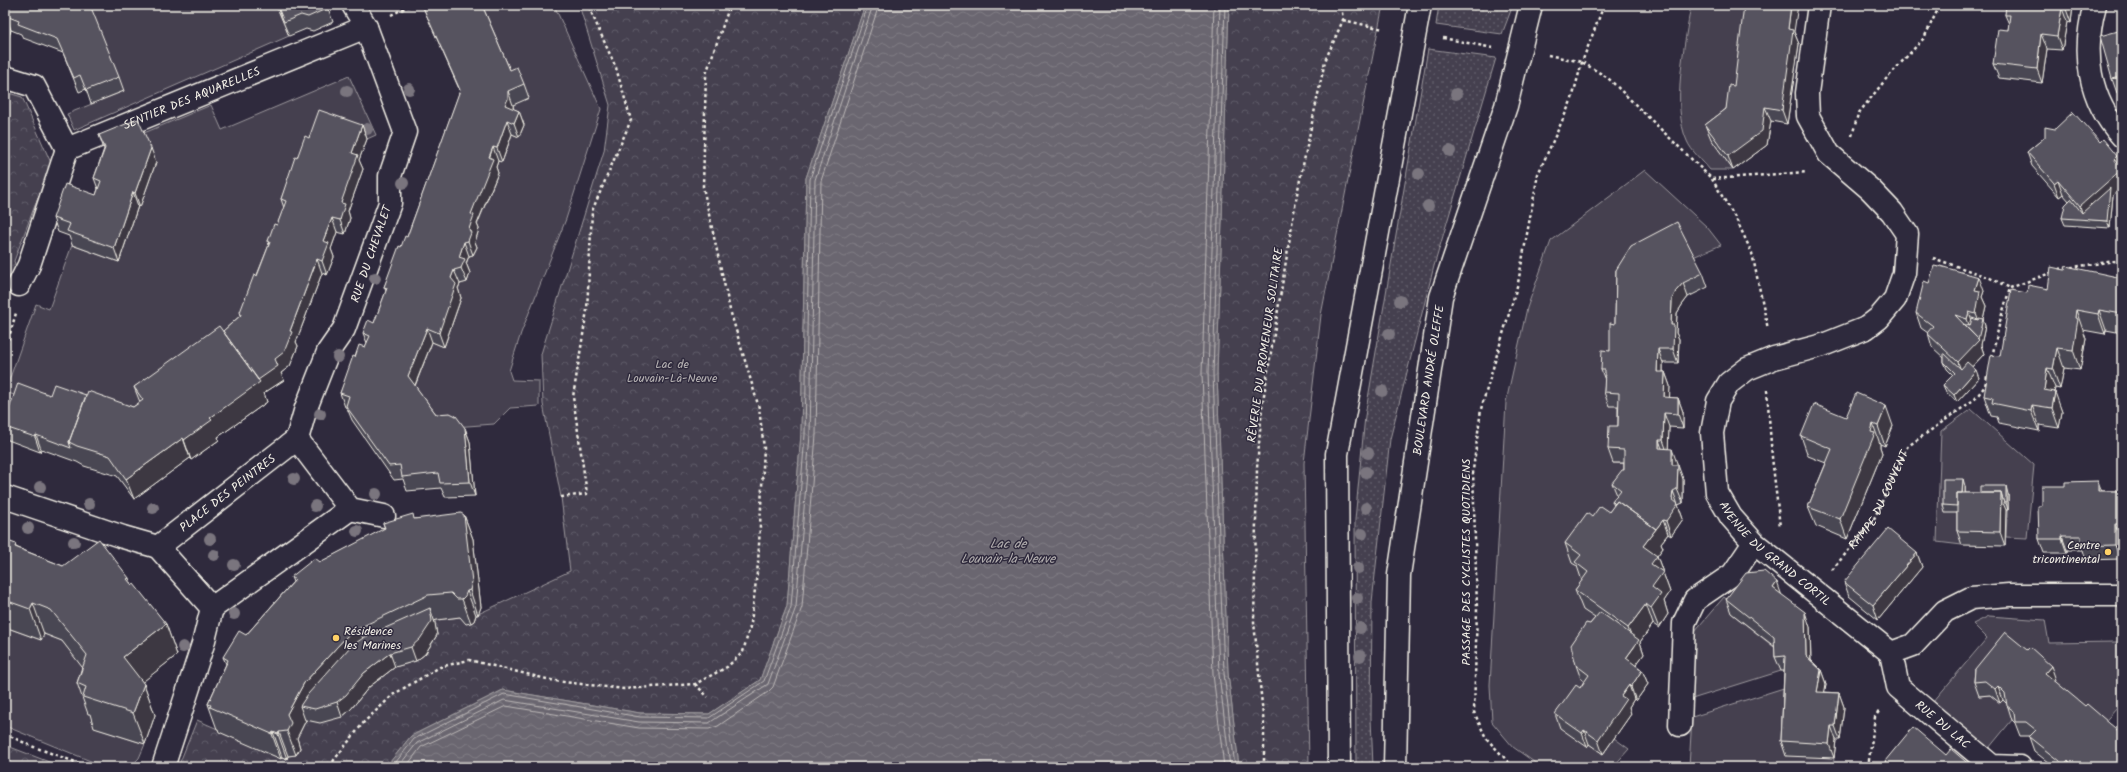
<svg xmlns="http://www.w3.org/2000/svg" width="2127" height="772" viewBox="0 0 2127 772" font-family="Kalam,sans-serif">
	<defs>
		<pattern id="grass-dots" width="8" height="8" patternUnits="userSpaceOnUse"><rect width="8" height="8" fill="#454050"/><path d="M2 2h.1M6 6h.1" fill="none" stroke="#605c69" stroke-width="1.8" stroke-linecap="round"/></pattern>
		<pattern id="park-crowns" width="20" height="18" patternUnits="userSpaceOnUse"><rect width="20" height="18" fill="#454050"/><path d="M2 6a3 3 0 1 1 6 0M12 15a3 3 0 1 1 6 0" fill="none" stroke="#605c69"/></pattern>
		<pattern id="water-waves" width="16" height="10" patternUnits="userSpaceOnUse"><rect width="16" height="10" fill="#6a6670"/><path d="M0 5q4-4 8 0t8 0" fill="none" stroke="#807c84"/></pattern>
	</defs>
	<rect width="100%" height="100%" fill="#2f2a3d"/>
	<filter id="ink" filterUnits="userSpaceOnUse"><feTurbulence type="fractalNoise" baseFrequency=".025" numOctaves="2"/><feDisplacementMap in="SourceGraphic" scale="8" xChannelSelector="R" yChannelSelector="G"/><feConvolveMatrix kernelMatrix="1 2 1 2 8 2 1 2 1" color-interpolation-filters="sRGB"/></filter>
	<g filter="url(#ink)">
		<path fill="url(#grass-dots)" stroke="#9c989c" d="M1439 5H1513L1502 34 1436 25Z
			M1428 49 1496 58 1434 266 1390 439 1372 602 1371 718 1373 767H1356L1355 520 1365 416Z"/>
		<path fill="url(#park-crowns)" stroke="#9c989c" d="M579 5H865L806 178 801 434 787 606 760 680 709 714 640 713 503 690 411 736 386 767H178L197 720 220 730V732L281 758 282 757 287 759 288 756 296 755 300 748 296 739 305 720 342 717 351 709 369 687 395 667 416 661 425 654 437 635 435 623 437 620 460 617 466 623C473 623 474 621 476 615L570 571 561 497 543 404 541 354 604 151 610 105Z
			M1229 5H1383L1321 315 1304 463 1309 767H1239L1228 673 1217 373Z
			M5 92 22 97 51 163 14 261 16 267 13 274 9 275 5 283Z
			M5 745 62 767H5Z"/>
		<path fill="#454050" stroke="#9c989c" d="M57 5H276L289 36 74 130 67 114 124 91Z
			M468 5H554L601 109 566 219 521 333 509 371 512 380 539 381V406L510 408 494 424 441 428 413 390 432 342 444 347 461 298 457 292 460 284 467 282 464 271 469 256 473 255 476 247 474 243 479 229 476 228 498 173 494 171 498 161 502 162 512 134 519 137 513 105 515 84Z
			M1691 5H1751L1739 100 1711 139 1733 170H1710C1703 161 1691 151 1687 141 1671 106 1685 43 1691 5Z
			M349 76 376 135 367 139 324 124 245 326 150 420 24 398 5 392 36 304 49 309 72 245 119 262 138 206 140 207 144 133 211 105 222 130Z
			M1645 170 1707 227 1721 245 1693 257 1624 407 1613 463 1629 464 1588 575 1605 626 1594 689 1589 744 1603 754 1614 738 1629 749 1613 767H1541L1513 747 1492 722 1490 685 1506 402 1527 308 1551 241Z
			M1971 409 2034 465 2027 538 2006 537 2008 494 1983 493 1982 507H1965V486H1946L1945 512 1962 513V545L1937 542 1941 431Z
			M1724 597 1736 607 1731 613 1779 651 1781 671 1692 699 1694 632Z
			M1989 616 2045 620 2049 643 2117 642V708L2101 726 2051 687 2056 680 1979 696 1990 695 2000 703 2003 700 2011 707 2012 720 1989 748 1933 702 1987 638 1973 624Z
			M5 627 41 640 44 634 62 641 98 686V718L95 728 145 744 139 758 132 765 125 762 123 767H105L5 726Z
			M1790 686 1834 758 1833 767H1689L1692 717Z"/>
		<path fill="url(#water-waves)" stroke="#a19ea0" d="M865 5H1229L1217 373 1228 673 1239 767H386L411 736 503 690 640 713 709 714 760 680 787 606 801 434 806 178Z"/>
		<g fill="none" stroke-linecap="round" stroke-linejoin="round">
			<path stroke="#bdb9b8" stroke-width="1" d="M1214 5 1202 373 1213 674 1224 767
				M1220 5 1208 373 1219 674 1230 767
				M1225 5 1213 373 1224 673 1235 767
				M392 767 414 739 504 694 640 717 709 718 764 681 791 607 805 435 810 179 868 5
				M398 767 417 743 504 700 639 722 709 723 768 684 796 607 810 435 815 180 873 5
				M406 767 421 747 506 706 639 728 709 729 718 726 768 692 773 687 802 607 816 435 821 181 879 5"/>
			<defs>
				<g id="street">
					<path d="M353 5 366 27 405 132 390 176V203L344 329 328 352 306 408 297 439 350 509 384 516"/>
					<path id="s2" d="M1819 5 1807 93 1808 116 1829 154 1871 190 1892 212 1907 234 1904 273 1895 299 1879 318 1866 328 1823 345 1774 358 1747 369 1729 383 1718 401 1712 433 1717 493 1731 517 1754 543 1891 653 1913 645 1945 611 1971 598 2009 595H2122"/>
					<path d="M2095 5C2082 52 2088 99 2122 136"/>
					<path id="s3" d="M5 77 34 86 67 149 366 27"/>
					<path d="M19 285 29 265 67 149"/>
					<path id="s4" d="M5 497 123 537 158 547 297 439"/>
					<path d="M158 547 212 608 203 644 163 767"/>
					<path d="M212 608 350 509"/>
					<path id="s5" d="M1891 653 1898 687 1992 766 2020 767"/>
					<path d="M1680 725 1684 623 1695 600 1733 574 1754 543"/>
				</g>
				<g id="secondary">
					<path d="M1339 767 1337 454 1420 5"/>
					<path id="s6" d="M1395 767 1399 575 1441 297 1506 106 1531 5"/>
				</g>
			</defs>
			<use href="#street" stroke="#f4f1e8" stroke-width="25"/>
			<use href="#secondary" stroke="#f4f1e8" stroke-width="25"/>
			<g stroke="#f4f1e8" stroke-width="2.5" stroke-dasharray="3 3" stroke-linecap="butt">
				<path d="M391 15 411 5"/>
				<path d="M1343 20 1383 29"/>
				<path d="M1443 38 1493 48"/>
				<path d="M1548 55 1582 62 1608 78 1712 179 1737 221 1752 253 1768 329"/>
				<path d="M1852 136 1858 114 1886 79 1924 38 1940 5"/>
				<path d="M1712 179 1807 172"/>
				<path d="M1933 258 1990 278 2010 288"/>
				<path d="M2059 269 2122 260"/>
				<path d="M2010 288 2053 272"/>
				<path d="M5 351 16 313"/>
				<path d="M1992 357 2000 321 2010 288"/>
				<path d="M1767 390 1772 457 1780 527"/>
				<path d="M561 497 587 494 573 397 587 310 592 211 631 120 616 68 588 5"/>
				<path id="s1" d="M1832 570 1873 521 1907 447 1975 399 1985 386 1987 376"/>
				<path d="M695 684 708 697"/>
				<path d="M5 734 34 747 89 767"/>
				<path d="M330 767 334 760 364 722 394 694 440 667 469 660 555 681 624 689 695 684 727 667 743 652 751 623 758 564 764 448 759 408 730 310 703 187 706 74 730 5"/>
				<path d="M1264 767V726L1254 622 1257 468 1262 407 1297 194 1325 61 1343 20 1341 5"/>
				<path d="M1513 767 1486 738 1474 712 1477 609 1473 470 1481 409 1518 283 1538 174 1572 99 1582 62 1604 5"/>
				<path d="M1868 767 1875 717 1880 710"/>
			</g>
			<use href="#street" stroke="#2f2a3d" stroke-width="22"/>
			<use href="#secondary" stroke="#2f2a3d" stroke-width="22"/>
		</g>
		<g fill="#7a757e">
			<circle cx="409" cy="89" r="6"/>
			<circle cx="347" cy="91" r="6"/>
			<circle cx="1456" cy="94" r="6"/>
			<circle cx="367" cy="129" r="6"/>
			<circle cx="1450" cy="151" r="6"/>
			<circle cx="1419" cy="174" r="6"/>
			<circle cx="403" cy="183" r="6"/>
			<circle cx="1428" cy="206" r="6"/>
			<circle cx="375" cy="278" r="6"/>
			<circle cx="1400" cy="301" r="6"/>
			<circle cx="1389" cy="334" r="6"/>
			<circle cx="338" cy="357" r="6"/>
			<circle cx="1382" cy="391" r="6"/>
			<circle cx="320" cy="414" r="6"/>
			<circle cx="1368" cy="453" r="6"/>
			<circle cx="1366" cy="472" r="6"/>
			<circle cx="294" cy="479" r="6"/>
			<circle cx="40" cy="487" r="6"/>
			<circle cx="376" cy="494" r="6"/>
			<circle cx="89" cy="504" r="6"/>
			<circle cx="315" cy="506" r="6"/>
			<circle cx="153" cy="508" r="6"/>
			<circle cx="1366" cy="508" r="6"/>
			<circle cx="28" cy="528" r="6"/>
			<circle cx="357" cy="531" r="6"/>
			<circle cx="1362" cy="534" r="6"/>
			<circle cx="210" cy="539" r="6"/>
			<circle cx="74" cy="542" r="6"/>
			<circle cx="214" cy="555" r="6"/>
			<circle cx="234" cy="565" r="6"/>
			<circle cx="1358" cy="568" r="6"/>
			<circle cx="1357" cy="598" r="6"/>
			<circle cx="234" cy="614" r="6"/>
			<circle cx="1360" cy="628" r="6"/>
			<circle cx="183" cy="647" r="6"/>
			<circle cx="1360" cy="656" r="6"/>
		</g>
		<path fill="#4a4752" stroke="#f4f1e8" d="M5 5 119 77 124 91 91 104 86 89 79 92 63 53 23 38 21 34 11 30 5 47Z
			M276 5H327L333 22 313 31 306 29 289 36Z
			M422 5H482L510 70 524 84 529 98 513 105V109L519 111 524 125 519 137 512 134 502 162 498 161 496 167 498 173 477 224 479 229 475 242 477 247 473 255 469 256 466 263 470 273 467 282 460 284 458 288 461 298 444 347 432 342 415 386 436 414 465 428 470 442 475 496 445 497 441 488 407 491 403 479 394 480 352 420 347 408 345 407 340 393 355 357 365 347 367 343 363 333 374 323 386 291 384 287 401 247 407 237 460 91Z
			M2004 5H2073L2071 23 2067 22 2062 50 2047 49 2042 83 1999 78 1993 64 2008 30 2009 24 2005 15 2006 10Z
			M2122 30V92L2117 93 2112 79Z
			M1794 32 1799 44 1787 124 1771 121 1767 145 1733 170 1711 139 1705 125 1726 109 1734 86Z
			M362 125 367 139 359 160 363 169 348 211 350 218 345 234 337 232 331 249 334 257 327 275 322 273 296 342 298 346 290 366 281 373 284 380 264 393 267 402 218 437 219 440 191 460 190 458 134 499 117 476 84 466 77 462 41 449 40 452 8 440 5 431V421L50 395H86L133 407 140 402 134 387 223 331 241 315 269 245 268 241 277 225 284 208 281 199 297 158 309 138Z
			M2055 129 2122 169V187L2113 195 2110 228 2065 225 2062 218 2069 201 2063 194 2059 197 2032 166 2027 152Z
			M99 135 156 162 140 207 138 206 119 262 72 245 69 236 58 232 53 218 96 195 98 189 94 178 104 149Z
			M1616 270 1703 273 1708 287 1688 297 1682 305 1677 313 1676 333 1679 339 1678 363H1663V372H1665L1670 386 1669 398H1678L1683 412V428L1669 427 1668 449 1677 463V465L1683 479V503L1678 505 1683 519 1671 536 1668 534 1661 543 1663 548 1657 556 1670 592 1664 601 1668 614 1659 628 1653 624 1640 642 1644 654 1636 665 1642 670 1648 684 1636 701 1634 699 1629 707 1631 714 1603 754 1589 744 1587 747 1560 728 1555 714 1580 688 1584 681 1581 679 1576 665 1590 624 1595 618 1583 610 1575 590 1582 581 1577 566 1572 563 1565 543 1592 517 1609 512 1614 506 1612 501 1617 495 1612 483 1624 470V463H1613L1608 449 1618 426V406H1609L1604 392 1605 380 1601 370 1610 351 1615 324Z
			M2065 270 2122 278V333L2106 330 2105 334 2083 330V331L2086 339 2080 370 2064 368 2060 389 2055 388 2054 392 2062 412 2059 428 2039 425V431L1999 423 1997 417 1991 416 1984 396 2027 293 2048 289Z
			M1984 291 1982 297 1986 306 1983 319 1985 326 1981 345 1984 354 1972 367 1979 378 1957 402 1946 392 1943 385 1953 375 1947 369 1944 362V358L1932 347 1928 333 1921 328 1916 313Z
			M1846 417 1893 426 1885 446 1880 444V447L1882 453 1847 539 1816 526 1808 507 1826 463 1808 456 1801 436Z
			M1965 486V493L2008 494V510H2006L2005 546 1962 545 1957 531V513H1945L1943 505Z
			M2102 491H2122V538H2120V559L2086 560 2083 550H2067V553H2044L2039 539 2042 506Z
			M464 515 473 539 481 607 478 615H476L474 621 471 623 466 624 460 617 437 620 434 621 437 635 425 654 416 661 395 667 369 687 351 709 342 717 320 723 306 720 297 738 300 748 296 755 288 756 287 759 282 757 281 759 219 732 218 729H217L208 704 226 664 223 657 246 635 293 582 291 577 385 529 383 523 415 519Z
			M5 540 18 548 63 566 132 585 166 624 177 655 142 682 144 684 155 715 145 744 94 728 90 714H88L77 683 82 667 62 641 44 634 41 640 5 627Z
			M1917 553 1922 567 1878 620 1849 596 1844 582Z
			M1781 594 1810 627 1811 660 1821 670 1826 684 1824 692 1839 693 1844 707 1840 740H1836L1834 758 1786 756 1781 741 1784 671H1781L1775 657V647L1731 613 1726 599Z
			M1975 669 2056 680 2055 681 2122 767H2054L2034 751 2029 737 2030 736H2020L2015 723 2012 720 2007 704 2003 700 2000 703 1990 695 1979 696 1974 682Z
			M1946 755 1972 767H1887L1885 761Z"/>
		<path fill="#3c3942" stroke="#f4f1e8" d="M1791 5H1798L1794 32 1799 44 1787 124 1782 110 1788 29Z
			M2066 5H2073L2071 23 2066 9Z
			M2062 8 2067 22 2062 50 2057 36Z
			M6 16 11 30 5 47V19Z
			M2041 34 2047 49 2042 83 2037 69Z
			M508 91 513 105 514 113 505 105Z
			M1765 107 1771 121 1767 145 1733 170 1728 156Z
			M519 111 524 125 519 137 514 123Z
			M507 120 512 134 502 162 497 148Z
			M362 125 367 139 359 160 363 169 348 211 350 218 345 234 340 220 341 203 352 153Z
			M493 147 498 161 496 167 498 173 477 224 479 229 475 242 477 247 473 255 468 241 471 214Z
			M151 148 156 162 140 207 135 193Z
			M2117 156 2122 169V187L2113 195 2110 228 2107 221 2084 219 2080 206 2114 159Z
			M2058 180 2063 194 2059 197 2054 183Z
			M133 192 138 206 119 262 114 248Z
			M332 218 337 232 331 249 334 257 327 275 322 261 323 241Z
			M464 242 469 256 466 263 470 273 467 282 461 268 459 257Z
			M317 259 322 273 296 342 298 346 290 366 281 373 284 380 264 393 267 402 218 437 219 440 191 460 184 440 210 418 257 381 275 359 290 331Z
			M454 270 460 284 458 288 461 298 444 347 439 333 451 278Z
			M1979 277 1984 291 1982 297 1986 306 1983 319 1985 326 1981 345 1984 354 1963 376 1958 362 1981 327 1976 314 1975 290Z
			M1683 283 1688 297 1682 305 1677 313 1676 333 1679 339 1678 363 1673 349 1671 325 1672 299 1676 291Z
			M2076 310 2086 339 2080 370 2073 350 2075 318Z
			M2099 310 2106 330 2105 334 2098 314Z
			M1969 312 1974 326 1972 333 1967 319Z
			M427 328 432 342 413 390 408 376Z
			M2057 348 2064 368 2060 389 2053 369Z
			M1658 349 1663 363V386L1657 372Z
			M2047 368 2055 388 2051 408 2044 390Z
			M1976 370 1979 378 1957 402 1954 395Z
			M1665 372 1670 386 1669 411 1664 397Z
			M2055 392 2062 412 2059 428 2052 408Z
			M1678 398 1683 412V428L1678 414Z
			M2032 405 2039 425V431L2031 411Z
			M1886 406 1893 426 1885 446 1878 426Z
			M1664 413 1669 427 1668 454 1663 440Z
			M1873 424 1880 444V447L1882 453 1847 539 1840 519Z
			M465 428 470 442 475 496 470 482Z
			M36 435 41 449 40 452 35 437Z
			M183 438 190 458 134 499 126 479Z
			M1659 440 1664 454 1659 448Z
			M1672 449 1677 463V479L1672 465Z
			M1678 465 1683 479V503L1677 489Z
			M1963 479 1965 486V507L1962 499Z
			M2098 481 2103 495 2098 491Z
			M2006 486 2008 494V510L2006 503Z
			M1673 491 1683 519 1671 536 1666 521 1672 499Z
			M2001 493 2004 503H2003L2006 510 2005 546 2000 532Z
			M464 515 473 539 481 607 478 615 470 590Z
			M1663 520 1668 534 1661 543 1663 548 1657 556 1670 592 1664 601 1668 614 1659 628 1651 608 1652 587 1643 546Z
			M2115 524 2120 538V559L2115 545Z
			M2062 536 2067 550V553L2062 539Z
			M1917 553 1922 567 1878 620 1873 605Z
			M129 578 141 609 127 579Z
			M1777 582 1782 596 1773 588Z
			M467 591 476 615 474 621 471 623 462 599Z
			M33 603 44 634 41 640 30 609Z
			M1646 604 1653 624 1640 642 1644 654 1631 672 1626 658 1635 646 1628 628Z
			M430 608 435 623 437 635 425 654 416 661 411 647Z
			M1805 612 1810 627 1811 670 1806 656Z
			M166 624 177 655 135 688 123 657Z
			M359 628 368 652 300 706 305 720H306L297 738 300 748 296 755 287 731V714L304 683 347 636Z
			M390 653 395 667 369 687 351 709 342 717 337 702 364 673Z
			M2051 666 2056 680 2051 687 2045 673Z
			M1642 670 1648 684 1636 701 1631 687Z
			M1821 670 1826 684 1822 706 1817 692Z
			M144 684 155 715 145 744 133 713Z
			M1629 685 1634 699 1629 707 1631 714 1603 754 1598 740 1621 696Z
			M1998 686 2003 700 2000 703 1995 689Z
			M1839 693 1844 707 1840 740 1835 726Z
			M1831 726 1836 740 1834 758 1829 744Z
			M1584 730 1589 744 1587 747 1582 733Z
			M273 732 282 757 281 759 272 734Z
			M279 732 288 756 287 759 278 734Z
			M2068 760 2070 767H2064V765Z"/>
		<path fill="#56525f" stroke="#f4f1e8" d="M5 5H90L119 77 86 90 80 75 74 78 57 39 18 24 19 21 6 16 5 19Z
			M277 5H327L328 8 308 17 301 15 284 22Z
			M422 5H469L470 7 474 5H482L510 70 517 67 524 84 508 91V99L505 105 519 111 514 123 507 120 497 148 493 147 489 157 493 159 471 214 474 215 469 229 471 233 468 241 464 242 459 257 465 259 461 268 454 270 451 278 456 284 439 333 427 328 408 376 436 414 450 413 456 416 465 428 470 482 440 483 438 473 402 477 400 465 389 466 346 406 349 396 340 393 353 356 355 357 359 345 365 347 370 336 363 333 368 320 374 323 387 288 384 287 399 246 401 247 405 236 407 237 460 90Z
			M1744 5H1791L1788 29 1793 30 1782 110 1765 107 1762 131 1728 156 1705 125 1726 109 1729 85 1734 86Z
			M2006 5H2066V9L2062 8 2057 36 2041 34 2037 69 1993 64 1998 29 2008 30 2010 15H2005Z
			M2122 30V77L2112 79 2100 36Z
			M319 110 362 125 352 153 358 155 341 203 345 204 340 220 332 218 323 241 329 243 322 261 317 259 290 331 292 332 284 352 275 359 278 366 258 380 223 331 241 315 240 312 254 275 257 276 270 242 268 241 274 224 277 225 286 201 281 199 295 157 297 158 305 136 309 138Z
			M2073 112 2100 142 2103 139 2117 156 2114 159 2122 169 2080 206 2058 180 2054 183 2027 152 2045 137V127L2055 129Z
			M138 119 151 148 135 193 133 192 114 248 67 231 70 224 53 218 65 184 96 195 101 181 94 178 105 148 99 135Z
			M2110 188 2107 221 2062 218 2065 205 2071 199 2082 213Z
			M1677 222 1703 273 1683 283 1676 291 1672 299 1671 325H1674L1673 349H1658L1657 372H1665L1664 397 1678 398V414L1664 413 1663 440H1659V448L1672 449V465H1678L1677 489 1673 491 1672 499 1678 504 1666 521 1663 520 1656 529 1617 501 1615 504 1612 501 1621 490 1612 483 1622 470H1624V450L1608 449 1609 426H1618L1619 393 1604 392 1605 370H1601L1602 350 1610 351V323L1615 324 1616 270 1631 246Z
			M1934 266 1939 267 1940 266 1979 277 1975 290 1980 291 1976 314 1969 312 1967 319 1955 315 1979 340 1958 362 1927 333 1933 326 1916 313 1924 281 1929 283Z
			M2066 266 2122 278V314L2099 310 2098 314 2076 310 2075 318 2078 319 2073 350 2057 348 2053 369 2047 368 2044 390 2055 392 2052 408 2032 405 2031 411 1992 403 1993 398 1984 396 1991 355 2000 356 2011 290 2027 293 2028 285 2048 289 2051 267 2065 270Z
			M1972 318 1978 320 1979 318 1983 319 1978 339 1963 324 1970 326Z
			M219 326 260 382 210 418 212 420 184 440 183 438 126 479 110 456 77 446 69 442 88 391 133 407 143 400 134 387Z
			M1944 353 1961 369 1967 362 1976 370 1954 395 1943 385 1955 373 1944 362Z
			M18 383 50 395 54 384 86 395 69 442 71 448 36 435 35 437 5 427V421Z
			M1856 393 1886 406 1878 426 1873 424 1871 432 1875 433 1840 519 1808 507 1832 449 1801 436 1814 404 1846 417Z
			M1943 479H1963L1962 493H1957V506L1943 505Z
			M2098 481V491H2122V524H2115V545L2081 546V536H2062V539H2039L2038 506H2042V486H2065V482Z
			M1980 486H2006V503H2004L2001 493H1980Z
			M1957 493H2001L2000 532 1957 531Z
			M1617 501 1656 529 1643 546 1657 556 1651 564 1663 572 1652 587 1661 594 1651 608 1646 604 1628 628 1575 590 1588 572 1575 562 1581 555 1565 543 1587 513 1592 517 1600 506 1609 512Z
			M461 513 464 515 472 582 470 590 467 591 465 596 462 599H457L451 593 428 595 359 628 347 636 304 683 287 714 291 723 287 731 279 732 278 734 273 732 272 734 210 707 211 705 208 704 228 660 223 657 239 631 246 635 295 580 291 577 315 558 320 562 385 528 383 523 413 514 414 519Z
			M1888 529 1917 553 1873 605 1844 582Z
			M99 539 129 578 127 579 132 585 134 584 166 624 123 657 144 684 133 713 83 697 86 687 77 683 87 655 51 610 33 603 30 609 5 600V540L16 544 15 547 63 566Z
			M1764 571 1777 582 1773 588 1805 612 1806 656 1821 670 1817 692 1839 693 1835 726H1831L1829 744 1781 741 1785 656 1775 657 1774 637 1726 599 1746 573Z
			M430 608 432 621 420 639 411 647 390 653 364 673 346 695 337 702 315 709 300 706 308 694 350 647 363 638Z
			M1600 612 1639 640 1626 658 1642 670 1631 687 1629 685 1621 696 1626 699 1598 740 1584 730 1582 733 1555 714 1576 685 1580 688 1589 675 1576 665 1571 645 1586 623 1590 624Z
			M2005 632 2027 650 2030 647 2051 666 2045 673 2085 706 2087 704 2122 734V767H2075L2068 760 2064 765 2029 737 2036 730 2026 722H2015L2014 711 2007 706 2005 693 1998 686 1995 689 1985 681 1974 682 1975 669Z
			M1913 727 1946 755 1951 749 1972 767H1892L1885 761Z"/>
	</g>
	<g fill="#ffd166" stroke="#2f2a3d" stroke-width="1.5">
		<circle cx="2108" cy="552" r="4"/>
		<circle cx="336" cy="638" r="4"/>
	</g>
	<g text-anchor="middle" stroke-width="3" stroke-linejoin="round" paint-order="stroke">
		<g font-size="12" fill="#f4f1e8" stroke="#2f2a3d">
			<text dy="4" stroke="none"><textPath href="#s3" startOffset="236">SENTIER DES AQUARELLES</textPath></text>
			<text transform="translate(371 254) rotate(-71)" y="4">RUE DU CHEVALET</text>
			<text transform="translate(1265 345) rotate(-82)" y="4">RÊVERIE DU PROMENEUR SOLITAIRE</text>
			<text dy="4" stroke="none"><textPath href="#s6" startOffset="389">BOULEVARD ANDRÉ OLEFFE</textPath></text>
			<text dy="4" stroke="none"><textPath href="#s4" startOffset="249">PLACE DES PEINTRES</textPath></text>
			<text dy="4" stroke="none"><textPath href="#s1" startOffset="85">RAMPE DU COUVENT</textPath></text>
			<text dy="4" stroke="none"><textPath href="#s2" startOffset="723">AVENUE DU GRAND CORTIL</textPath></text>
			<text transform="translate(1466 562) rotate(-90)" y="4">PASSAGE DES CYCLISTES QUOTIDIENS</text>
			<text dy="4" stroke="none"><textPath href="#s5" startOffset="93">RUE DU LAC</textPath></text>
		</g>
		<g font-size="12" fill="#b7b3b3" stroke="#2f2a3d">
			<text x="672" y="368">Lac de<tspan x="672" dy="14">Louvain-Là-Neuve</tspan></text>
		</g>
		<g font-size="12" fill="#f4f1e8" stroke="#2f2a3d" text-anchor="end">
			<text x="2100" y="549">Centre<tspan x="2100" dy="14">tricontinental</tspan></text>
			<text x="344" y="635" text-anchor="start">Résidence<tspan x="344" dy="14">les Marines</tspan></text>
		</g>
		<g font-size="13" font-style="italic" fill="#b6b2b2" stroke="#2f2a3d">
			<text x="1008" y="548">Lac de<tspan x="1008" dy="15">Louvain-la-Neuve</tspan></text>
		</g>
	</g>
	<rect width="2127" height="772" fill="none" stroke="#2f2a3d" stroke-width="20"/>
	<rect x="10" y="10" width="2107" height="752" fill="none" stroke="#f4f1e8" stroke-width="1.5" filter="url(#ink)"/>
</svg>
